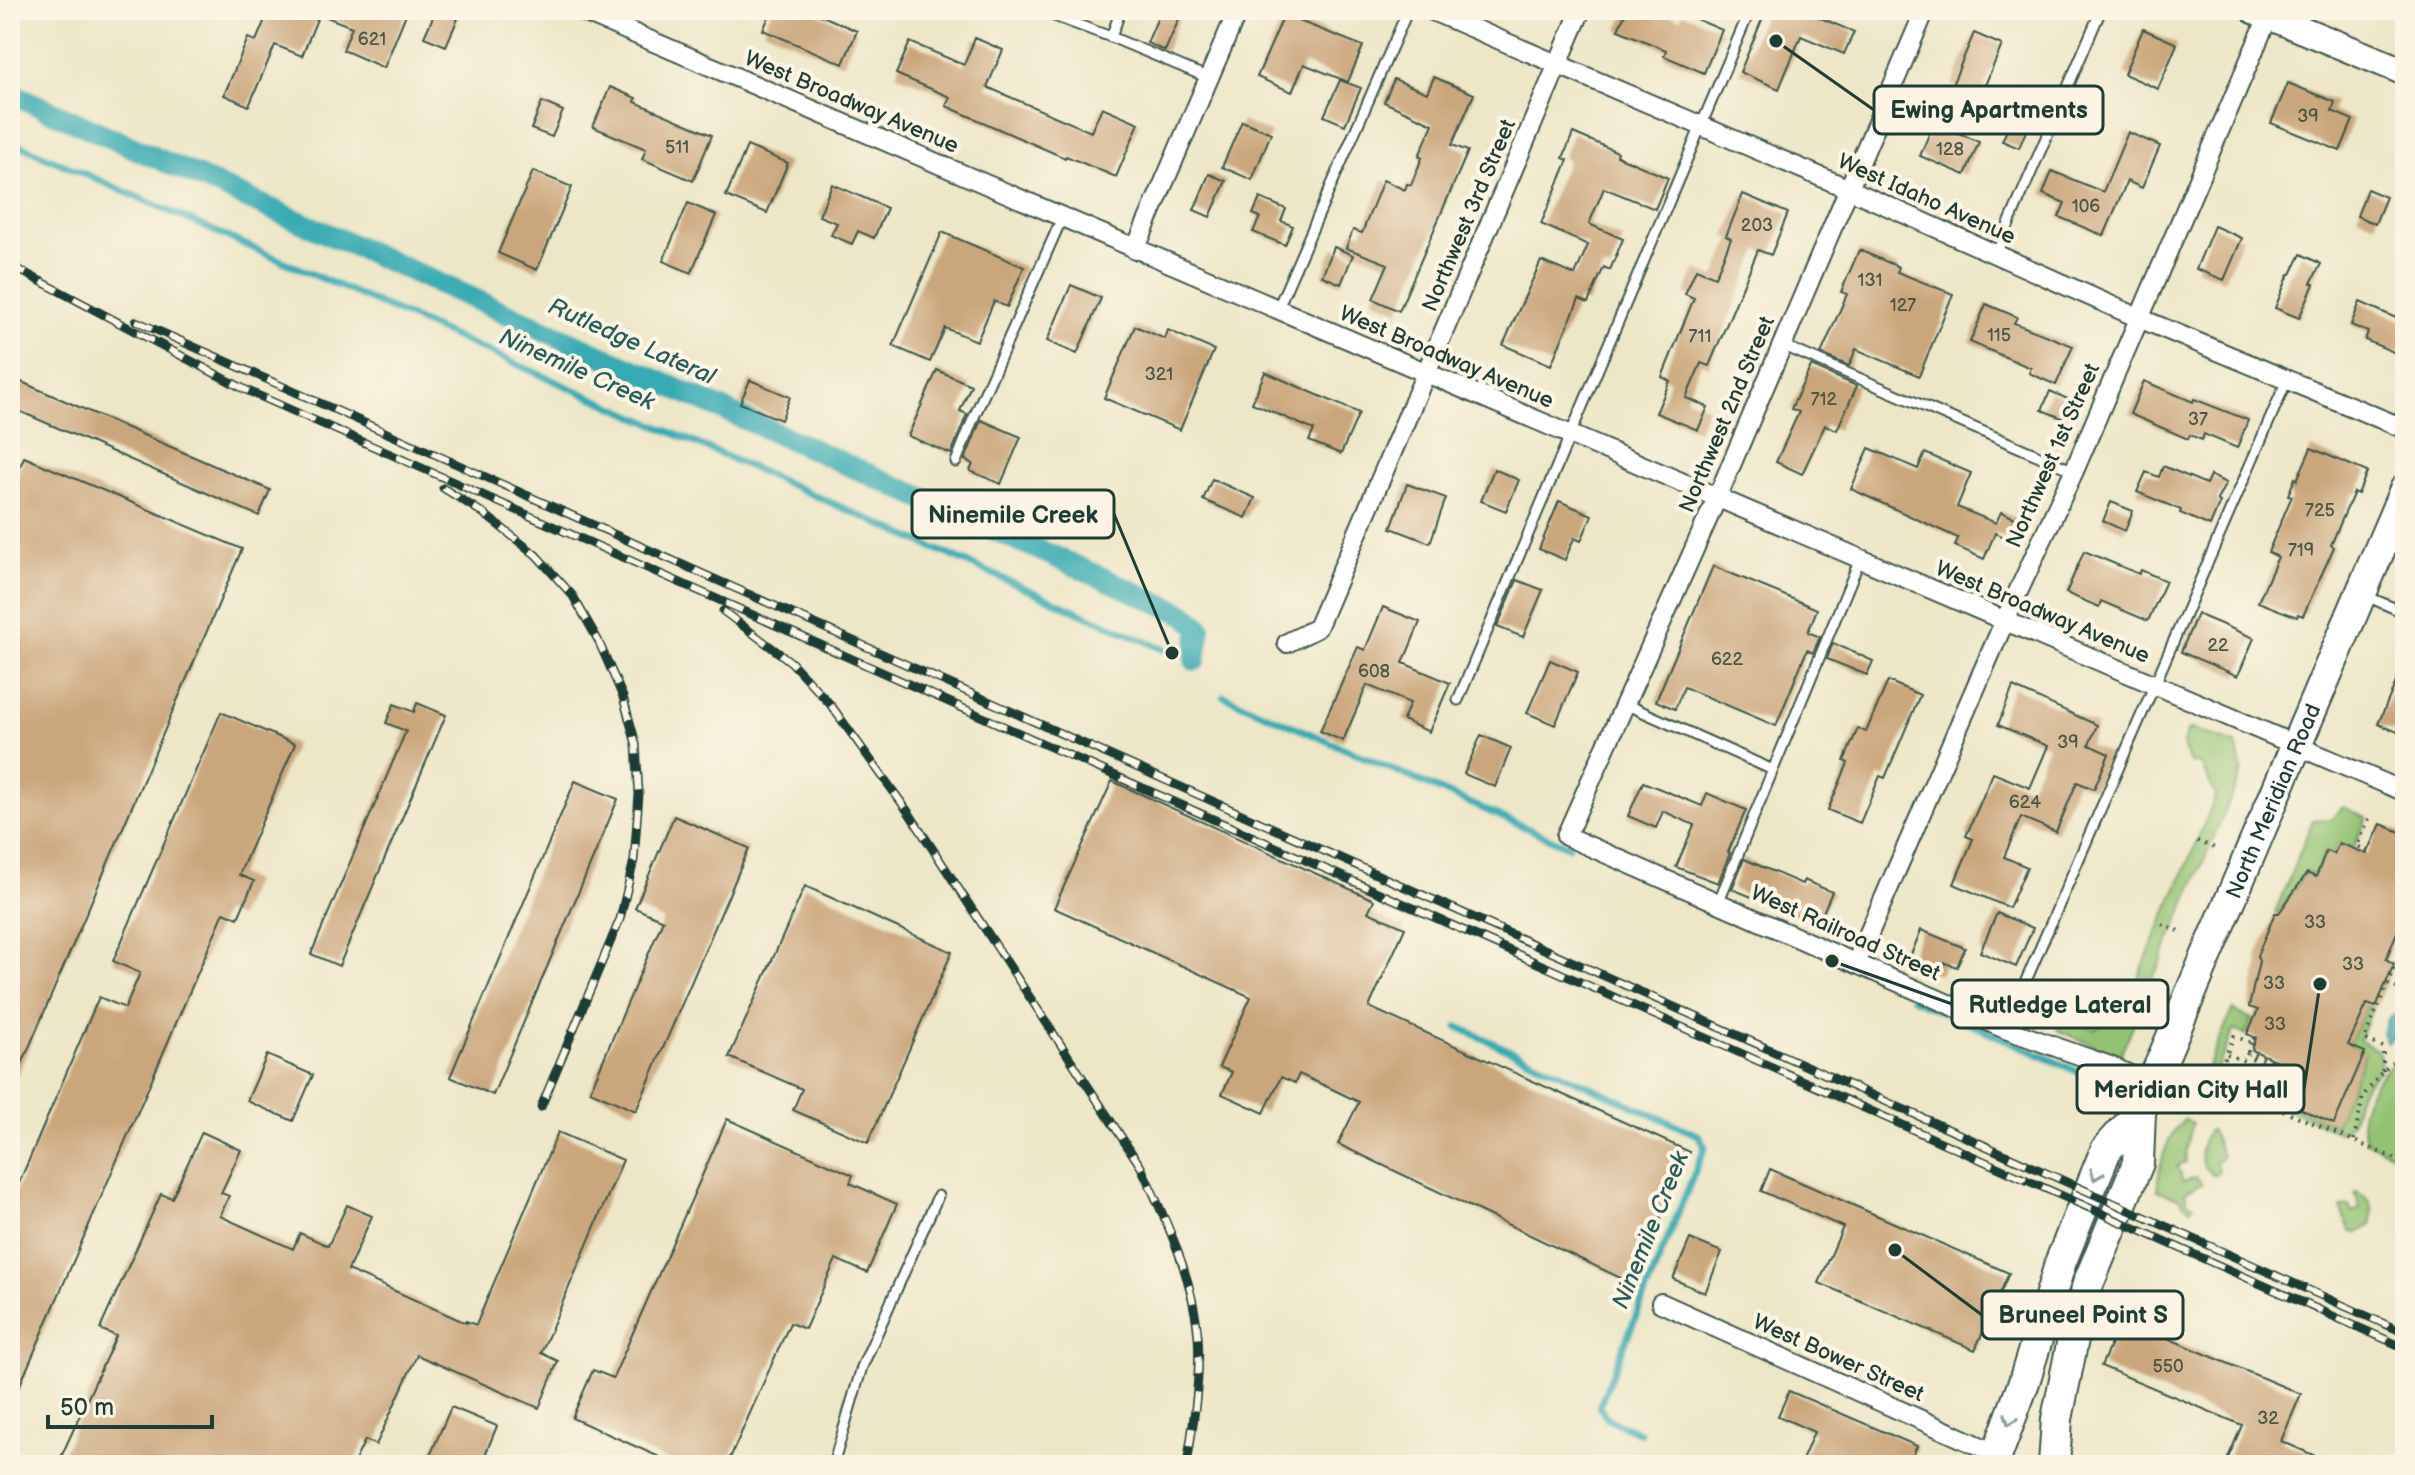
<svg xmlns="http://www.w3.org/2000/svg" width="2415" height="1475" viewBox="0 0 2415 1475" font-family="'Balsamiq Sans',sans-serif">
	<rect width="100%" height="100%" fill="#fcf5e5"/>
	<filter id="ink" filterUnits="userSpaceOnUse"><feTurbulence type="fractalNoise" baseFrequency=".0125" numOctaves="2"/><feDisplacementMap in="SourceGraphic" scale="16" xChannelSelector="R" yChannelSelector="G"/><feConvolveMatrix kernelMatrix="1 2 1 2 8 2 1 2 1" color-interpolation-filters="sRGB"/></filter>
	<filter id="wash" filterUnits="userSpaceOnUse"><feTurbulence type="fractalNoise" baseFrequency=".006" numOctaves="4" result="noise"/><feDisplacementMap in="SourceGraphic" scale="32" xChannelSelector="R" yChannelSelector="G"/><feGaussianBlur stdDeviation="1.8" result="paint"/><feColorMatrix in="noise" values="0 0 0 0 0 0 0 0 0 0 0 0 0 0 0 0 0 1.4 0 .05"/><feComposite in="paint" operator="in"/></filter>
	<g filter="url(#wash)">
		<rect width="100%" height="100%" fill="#ede6c7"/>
		<path fill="#93c372" stroke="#598053" stroke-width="2" d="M2191 729 2236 744 2242 772 2120 1056 2057 1030 2064 1017 2094 1029 2121 1018 2216 796 2201 764 2190 763 2183 745 2187 731Z
			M2343 807 2367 818 2353 849 2339 843 2334 854 2326 851 2315 875 2306 872 2279 912H2275L2313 820 2331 819Z
			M2367 1006 2372 1008 2359 1040 2377 1050C2380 1055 2382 1062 2379 1069 2374 1078 2363 1083 2359 1094 2353 1108 2356 1128 2339 1132L2248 1092V1089L2335 1125 2365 1053 2348 1045Z
			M2232 1010 2252 1019 2245 1035 2234 1030 2215 1073 2207 1070Z
			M2405 1056V1160L2367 1142C2365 1134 2361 1124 2361 1117 2362 1093 2385 1067 2405 1056Z
			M2185 1119 2192 1123 2185 1152 2186 1162 2177 1166 2183 1181 2196 1177 2202 1184 2185 1192 2187 1202 2194 1205 2190 1209 2182 1203 2180 1199 2157 1190C2159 1165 2166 1136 2185 1119Z
			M2211 1130 2223 1157 2215 1161 2219 1171 2215 1176C2196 1165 2198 1149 2208 1131Z
			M2357 1192C2373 1200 2375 1209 2371 1225L2358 1233 2350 1231 2341 1208 2349 1205 2352 1212 2360 1209 2355 1193Z"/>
		<path fill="#39aab3" stroke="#2c7474" stroke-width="2" d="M2401 1013 2405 1022V1031L2387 1043 2382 1033 2389 1017Z"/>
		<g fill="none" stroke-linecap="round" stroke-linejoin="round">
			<path stroke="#39aab3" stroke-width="7" d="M10 141 1172 653
				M1224 696 1568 846
				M1912 998 2101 1082
				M1458 1027 1700 1136 1705 1147 1599 1407 1608 1419 1640 1433"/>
			<path stroke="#39aab3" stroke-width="22" d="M10 93 1186 615 1200 628 1195 660"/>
		</g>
		<g id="blocks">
			<path fill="#caa67c" d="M269 10H397L406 14 384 68 343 50 352 27 319 14 302 56 275 45 249 106 224 95 248 38 256 41Z
				M436 10H445L459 16 446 46 424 37Z
				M772 10H809L857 31 843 64 763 30Z
				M1161 10H1183L1165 51 1147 43Z
				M1627 10H1658L1680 19 1682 13 1722 30 1704 73 1664 56 1666 50 1618 30Z
				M1766 10H1802L1854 32 1844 54 1801 36 1779 89 1740 72Z
				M1284 15 1363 46 1348 82 1304 64 1292 92 1257 77Z
				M2143 29 2177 44 2158 89 2124 74Z
				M1974 33 2002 45 1980 97 1952 85Z
				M975 38 1003 50 987 87 1091 132 1102 107 1139 123 1116 177 1066 156 1065 158 946 106 950 97 896 74 910 42 964 65Z
				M1434 77 1474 94 1452 145 1468 151 1399 311 1373 299 1388 264 1346 248 1353 230 1362 233 1383 180 1405 190 1407 184 1411 185 1422 158 1419 156 1433 124 1384 102 1394 79 1427 93Z
				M1340 80 1361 88 1345 125 1324 116Z
				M2288 83 2335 102 2332 111 2353 120 2340 151 2271 123Z
				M610 87 636 98 635 102 712 135 693 181 642 159 646 149 593 127Z
				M542 102 563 111 552 137 531 129Z
				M1242 121 1271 133 1252 180 1222 167Z
				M1934 122 1979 142 1965 175 1920 156Z
				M2010 123 2026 131 2019 148 2002 141Z
				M2128 132 2160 146 2142 188 2127 181 2104 236 2059 217 2065 203 2043 194 2052 171 2103 192Z
				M1573 133 1618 152 1617 156 1668 178 1655 209 1604 188 1589 224 1623 239 1610 270 1604 267 1588 303 1579 299 1551 365 1503 345 1541 261 1575 275 1588 245 1541 224 1568 160 1563 158Z
				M747 146 788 163 767 213 726 196Z
				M533 171 572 187 537 270 498 253Z
				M1209 174 1226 181 1210 217 1194 210Z
				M832 184 887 208 874 238 858 231 852 244 831 235 837 223 819 216Z
				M2367 189 2386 197 2375 224 2357 216Z
				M1743 194 1788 213 1771 255 1758 250 1709 366 1701 363 1686 398 1708 407 1698 430 1656 413 1670 381 1662 377 1694 298 1685 294 1696 269 1715 277 1731 239 1726 236Z
				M1260 198 1286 209 1281 221 1293 226 1285 245 1253 232 1260 217 1253 214Z
				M688 203 716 215 691 273 663 261Z
				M2214 226 2242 238 2224 280 2196 269Z
				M942 232 1024 267 1007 307 994 301 977 341 945 328 930 362 893 346Z
				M1334 247 1353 255 1341 284 1322 276Z
				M1859 250 1899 267 1897 272 1953 294 1919 376 1856 349 1849 366 1821 354 1847 294 1841 292Z
				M2301 254 2321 264 2311 283 2314 284 2299 318 2275 308 2289 274H2291Z
				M1071 285 1101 298 1077 354 1047 341Z
				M2360 302 2405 322V337L2398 354 2365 340 2368 332 2351 325Z
				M1986 304 2017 317 2014 323 2073 346 2056 385 2029 373 2031 368 1970 342Z
				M1135 326 1165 339 1168 330 1214 350 1180 430 1104 398Z
				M1811 366 1857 386 1837 430 1825 425 1802 474 1776 462 1799 412 1791 409Z
				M937 370 971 385 960 411 967 414 951 454 908 436Z
				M1265 372 1359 413 1341 454 1309 441 1314 430 1252 403Z
				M10 377 270 490 259 516 10 407Z
				M750 380 790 397 781 420 740 403Z
				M2144 381 2193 402 2194 399 2248 420 2237 448 2204 434 2202 440 2190 435 2188 439 2130 414Z
				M2050 391 2072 401 2064 419 2042 410Z
				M981 420 1021 437 1001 484 970 471 973 464 965 460Z
				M1869 448 1918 469 1925 453 1971 473 1957 507 1996 523 2001 512 2020 520 2012 540 1995 533 1984 559 1955 546 1958 538 1851 489Z
				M2311 448 2367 472 2358 494 2354 492 2331 545 2334 547 2303 616 2298 614 2297 617 2258 602 2278 557 2268 552 2292 496 2288 495 2295 478 2297 480Z
				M24 457 242 549 10 1092V490Z
				M2163 466 2206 484 2210 475 2226 483 2217 500 2220 502 2210 526 2180 513 2181 510 2137 492 2146 472 2159 477Z
				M1494 469 1519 480 1506 511 1481 501Z
				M1212 479 1255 498 1246 518 1203 500Z
				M1407 484 1446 498 1430 543 1391 528Z
				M1559 501 1592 515 1581 541 1574 538 1565 560 1539 549Z
				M2111 502 2133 511 2125 531 2103 521Z
				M2084 551 2139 574 2141 570 2166 581 2148 621 2101 601 2099 607 2066 593Z
				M1713 566 1817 609 1808 632 1820 637 1813 653 1807 650 1776 726 1684 687 1675 709 1656 701Z
				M1517 580 1543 590 1523 637 1497 627Z
				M1383 607 1420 622 1403 663 1450 683 1429 732 1403 720 1410 703 1367 685 1343 741 1320 731 1358 647 1365 650Z
				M2197 614 2254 638 2238 676 2181 652Z
				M1833 643 1873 661 1867 675 1827 659Z
				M1550 660 1578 672 1555 725 1527 713Z
				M2405 661V735L2378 724Z
				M1888 681 1920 695 1885 778 1880 776 1860 823 1828 810 1848 763 1844 761 1858 728 1866 732Z
				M2013 687 2097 725 2089 745 2109 754 2094 789 2077 782 2056 832 2021 817 2004 857 2027 867 2009 908 1954 884 1973 839 1966 836 1993 773 2030 788 2048 746 1998 725Z
				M417 703 446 715 339 966 311 954 406 731 386 723 394 704 414 712Z
				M221 712 295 744 239 875 254 881 238 918 224 912 10 1408V1204L99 997 125 1008 140 973 113 961Z
				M1481 735 1511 748 1495 787 1464 774Z
				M575 781 618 799 493 1095 450 1077Z
				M1112 781 1374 900 1368 912 1405 928 1369 1007 1690 1152 1631 1283 1338 1144 1359 1102 1332 1089 1299 1074 1295 1083 1281 1077 1264 1113 1222 1094 1232 1072 1219 1067 1251 997 1054 908Z
				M1643 782 1702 806 1707 793 1746 810 1728 852 1730 853 1718 883 1676 867 1694 825 1663 811 1656 828 1628 816Z
				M674 816 749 848 636 1111 590 1091 663 920 635 908Z
				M2381 824 2405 834V913L2386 959 2394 964 2376 1007 2367 1004 2348 1045 2365 1052 2334 1124 2264 1093 2277 1061 2252 1050 2256 1038 2247 1034 2258 1010 2249 1007 2259 961 2257 956 2275 913H2279L2307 873 2316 877 2326 851 2334 854 2339 843 2367 854Z
				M1744 859 1802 884 1804 880 1832 892 1818 924 1732 889Z
				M805 886 952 952 868 1143 793 1110 802 1089 729 1057Z
				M1997 913 2033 928 2016 967 1980 952Z
				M1921 930 1965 948 1957 967 1945 963 1940 975 1908 962Z
				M267 1055 313 1075 293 1121 247 1101Z
				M727 1119 853 1175 850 1183 897 1204 867 1273 836 1259 805 1329 790 1323 727 1465H677L572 1418 593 1370 613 1378Z
				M202 1132 241 1150 221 1193 229 1196 220 1216 293 1249 300 1233 328 1246 347 1205 372 1216 348 1270 466 1323V1321L476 1325 558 1132 623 1160 541 1353 558 1361 539 1408 417 1355 376 1445 365 1440 353 1465H80L61 1457 116 1336 100 1329 161 1194 172 1198Z
				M1770 1169 2009 1273 1975 1350 1819 1283 1843 1227 1761 1191Z
				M1690 1239 1722 1252 1705 1293 1673 1279Z
				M2122 1319 2301 1394 2281 1441 2336 1465H2225L2242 1425 2101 1366Z
				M1789 1391 1917 1446 1909 1465H1800L1814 1432 1778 1416Z
				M451 1407 497 1426 481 1465H426Z"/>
		</g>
	</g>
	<g filter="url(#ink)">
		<use href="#blocks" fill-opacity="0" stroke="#3e564a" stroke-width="2"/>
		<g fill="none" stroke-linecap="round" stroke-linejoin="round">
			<defs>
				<path id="lane" d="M1038 10 1111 37 1121 10
					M1111 37 1209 78
					M1996 254 2101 10
					M1277 310 1408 10
					M1782 345 2074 471
					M956 462 974 417 1062 218
					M2364 595 2405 613
					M1458 700 1750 10
					M1625 704 1773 770
					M1718 903 1860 559
					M2005 1029 2287 380
					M833 1465 862 1367 938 1196"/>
				<path id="street" d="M579 10 2405 792
					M1430 10 1849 189 2139 318 2405 429
					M1925 10 1717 498 1566 836 2005 1029 2110 1066 2152 1085
					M1135 250 1238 10
					M1287 643 1317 628 1581 10
					M1856 963 2005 620 2074 471 2271 10
					M1661 1303 1997 1454"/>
				<path id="secondary" d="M2254 10 2405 72"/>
				<g id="primary">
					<path id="s1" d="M1993 1465 2024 1382 2061 1261 2106 1150 2140 1112 2405 490"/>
					<path d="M2054 1465 2057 1419 2074 1334 2088 1284 2138 1163 2140 1112"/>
				</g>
			</defs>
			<use href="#lane" stroke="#3e564a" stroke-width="13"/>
			<use href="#street" stroke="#3e564a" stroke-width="22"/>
			<use href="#secondary" stroke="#3e564a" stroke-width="30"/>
			<use href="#primary" stroke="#3e564a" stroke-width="34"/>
			<path stroke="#3e564a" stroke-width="4" stroke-dasharray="2 6" stroke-linecap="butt" d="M2197 841 2215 848
				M2368 851 2357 846 2371 814
				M2162 924 2179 931
				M2388 984 2405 992
				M2252 1043 2248 1052 2275 1063
				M2227 1054 2270 1072 2272 1067 2247 1056 2248 1052
				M2383 1071V1047L2364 1039 2405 944
				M2202 1075 2405 1163
				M2215 1081 2234 1036 2252 1043 2254 1038
				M2354 1140 2363 1096 2383 1071 2405 1051"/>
			<use href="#lane" stroke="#fff" stroke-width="9"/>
			<use href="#street" stroke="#fff" stroke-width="18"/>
			<use href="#secondary" stroke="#fff" stroke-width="26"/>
			<use href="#primary" stroke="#fff" stroke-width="30"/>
			<defs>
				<path id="rail" d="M10 265 246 390 2405 1348
					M136 321 2405 1333
					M443 488 483 513 536 555 573 596 598 640 623 697 636 744 639 794 634 860 620 919 541 1107
					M723 611 791 662 830 704 909 813 1141 1167C1166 1220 1193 1276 1198 1336 1201 1377 1193 1425 1187 1465"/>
			</defs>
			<use href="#rail" stroke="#1f3d34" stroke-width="9"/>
			<use href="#rail" stroke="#fcf5e5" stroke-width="6" stroke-dasharray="18" stroke-linecap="butt"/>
		</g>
		<defs><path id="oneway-chevron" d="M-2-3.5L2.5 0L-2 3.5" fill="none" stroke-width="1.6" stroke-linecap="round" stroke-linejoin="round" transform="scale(2)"/></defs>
		<g stroke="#8f9e9a">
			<use href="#oneway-chevron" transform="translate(2096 1175) rotate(112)"/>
			<use href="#oneway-chevron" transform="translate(2010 1420) rotate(110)"/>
		</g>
	</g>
	<g text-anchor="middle" stroke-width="8" stroke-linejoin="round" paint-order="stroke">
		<g font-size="18" fill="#4a5746">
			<text x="372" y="45">621</text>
			<text x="2308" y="122">39</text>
			<text x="677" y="153">511</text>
			<text x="1950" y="155">128</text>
			<text x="2086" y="212">106</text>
			<text x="1757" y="231">203</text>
			<text x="1870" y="286">131</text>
			<text x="1903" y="311">127</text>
			<text x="1999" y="341">115</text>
			<text x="1700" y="342">711</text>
			<text x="1159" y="380">321</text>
			<text x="1824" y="405">712</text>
			<text x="2198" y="425">37</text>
			<text x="2320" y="516">725</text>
			<text x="2301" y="556">719</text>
			<text x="2218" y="651">22</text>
			<text x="1727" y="665">622</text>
			<text x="1374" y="677">608</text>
			<text x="2068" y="748">39</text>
			<text x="2025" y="808">624</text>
			<text x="2315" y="928">33</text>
			<text x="2353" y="970">33</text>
			<text x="2274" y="989">33</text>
			<text x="2275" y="1030">33</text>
			<text x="2168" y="1372">550</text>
			<text x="2268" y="1424">32</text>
		</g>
		<g font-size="22" fill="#1f3d34" stroke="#fcf5e5">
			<text transform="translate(852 101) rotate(23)" y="8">West Broadway Avenue</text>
			<text transform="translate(1927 198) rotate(24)" y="8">West Idaho Avenue</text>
			<text transform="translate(1468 215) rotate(-67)" y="8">Northwest 3rd Street</text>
			<text transform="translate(1447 356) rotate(23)" y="8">West Broadway Avenue</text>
			<text transform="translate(1726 414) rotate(-67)" y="8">Northwest 2nd Street</text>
			<text transform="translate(2052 455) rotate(-66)" y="8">Northwest 1st Street</text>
			<text transform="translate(2043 611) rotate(23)" y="8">West Broadway Avenue</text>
			<text dy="8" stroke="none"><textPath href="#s1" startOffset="724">North Meridian Road</textPath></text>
			<text transform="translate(1846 932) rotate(24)" y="8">West Railroad Street</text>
			<text transform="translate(1839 1357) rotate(24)" y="8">West Bower Street</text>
		</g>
		<g font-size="24" font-style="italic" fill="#275e5a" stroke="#fcf5e5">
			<text transform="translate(632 341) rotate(24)" y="8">Rutledge Lateral</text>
			<text transform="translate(577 369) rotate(24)" y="8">Ninemile Creek</text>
			<text transform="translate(1650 1230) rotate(-68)" y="8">Ninemile Creek</text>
		</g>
	</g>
	<path fill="none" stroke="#1f3d34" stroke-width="3" d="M1776 41L1874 110M1172 653L1114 514M1832 961L1952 1004M2320 984L2304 1089M1895 1250L1982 1315"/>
	<g fill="#1f3d34" stroke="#fcf5e5" stroke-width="3">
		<circle cx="1776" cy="41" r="8"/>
		<circle cx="1172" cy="653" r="8"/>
		<circle cx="1832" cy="961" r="8"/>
		<circle cx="2320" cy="984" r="8"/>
		<circle cx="1895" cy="1250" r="8"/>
	</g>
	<g fill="#fcf5e5" stroke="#1f3d34" stroke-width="3">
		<rect x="1874" y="86" width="229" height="48" rx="8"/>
		<rect x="912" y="490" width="202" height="48" rx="8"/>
		<rect x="1952" y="980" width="216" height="48" rx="8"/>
		<rect x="2077" y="1065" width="227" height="48" rx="8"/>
		<rect x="1982" y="1291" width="201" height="48" rx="8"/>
	</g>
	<g font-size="24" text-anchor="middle" font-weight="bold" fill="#1f3d34">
		<text x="1989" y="118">Ewing Apartments</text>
		<text x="1013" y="523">Ninemile Creek</text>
		<text x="2060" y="1013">Rutledge Lateral</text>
		<text x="2191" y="1098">Meridian City Hall</text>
		<text x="2083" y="1323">Bruneel Point S</text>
	</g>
	<rect width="2415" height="1475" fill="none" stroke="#fcf5e5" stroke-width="40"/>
	<path d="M48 1415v12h164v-12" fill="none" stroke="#1f3d34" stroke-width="4"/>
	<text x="60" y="1415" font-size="24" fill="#1f3d34" stroke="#fcf5e5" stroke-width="6" paint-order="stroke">50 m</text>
</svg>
